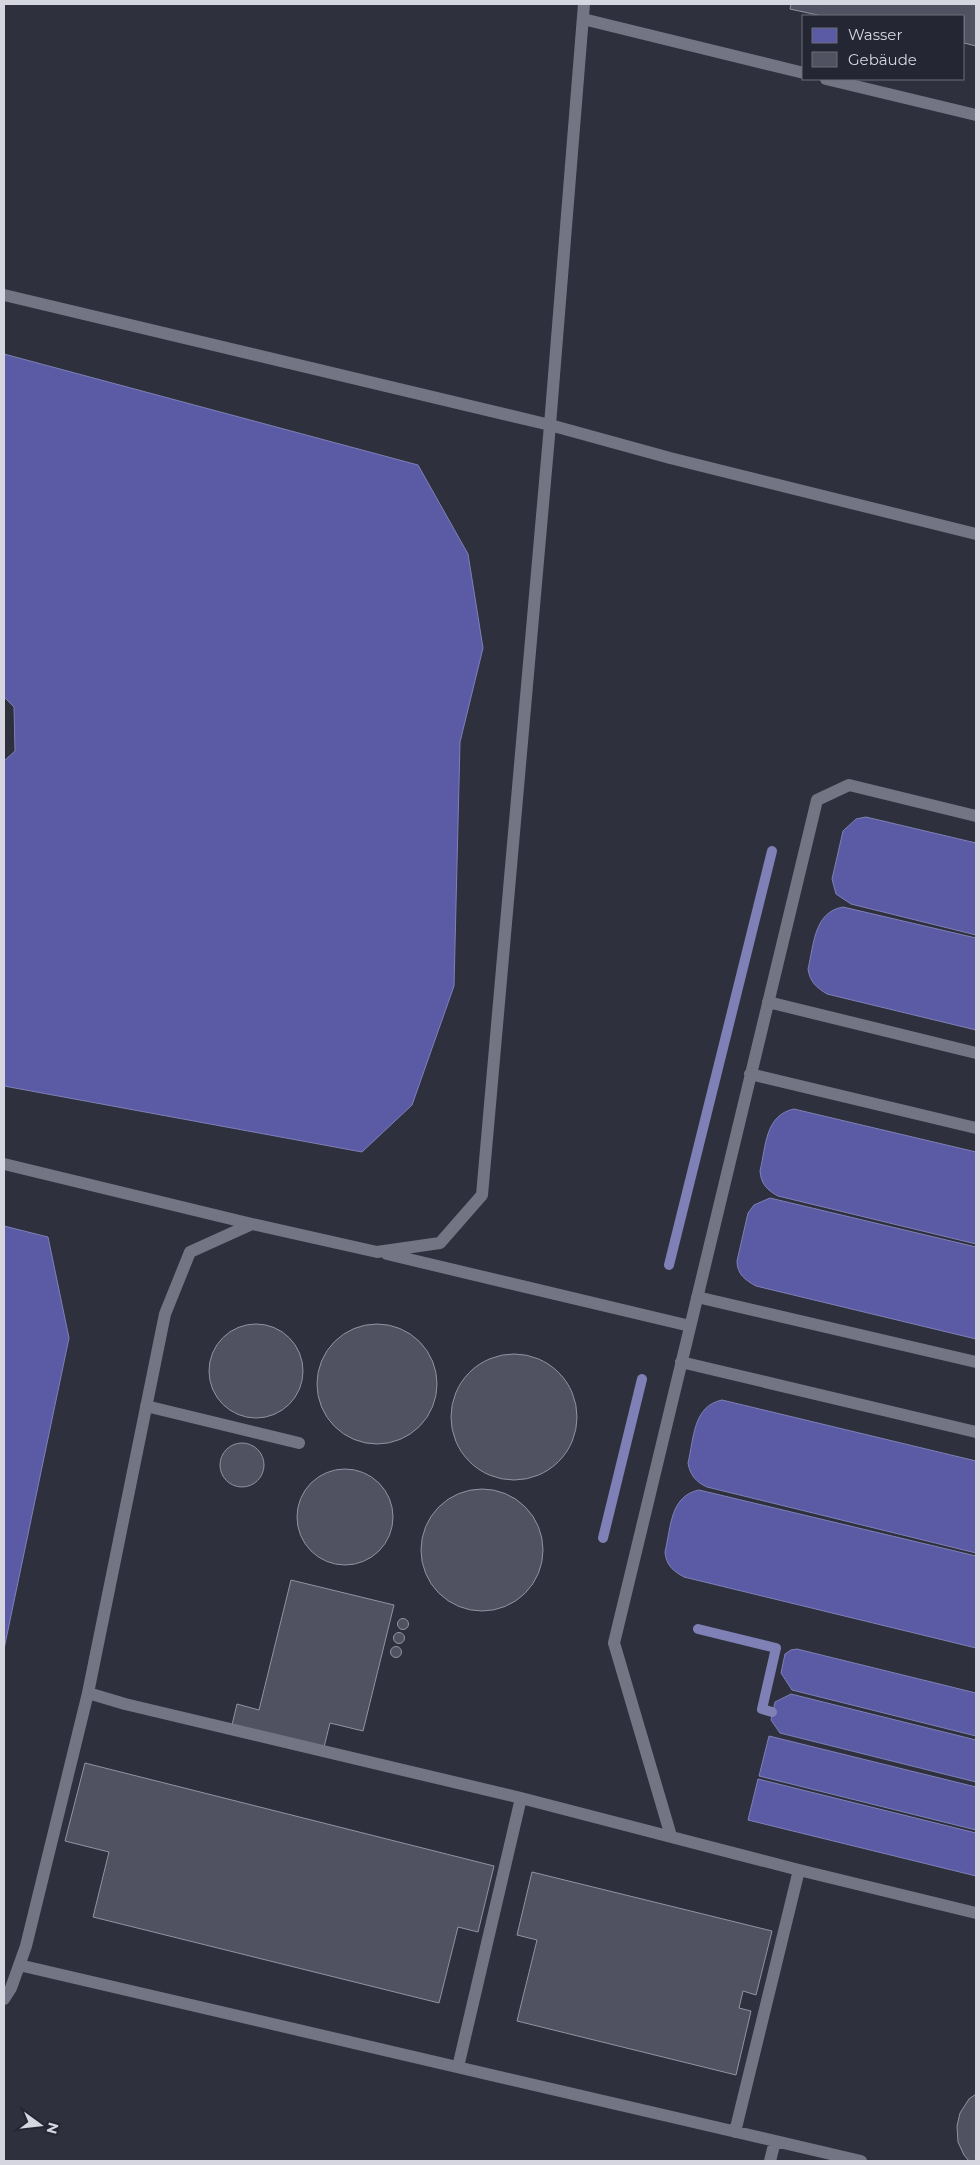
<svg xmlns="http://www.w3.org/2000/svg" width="980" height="2165" viewBox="0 0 980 2165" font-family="Montserrat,sans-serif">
	<rect width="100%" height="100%" fill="#2e303e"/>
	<path fill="#5a5ba4" stroke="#7f80b6" d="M4 354 418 465 468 554 483 648 460 742 454 986 412 1105 362 1152 4 1086V761L15 751 14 707 4 697Z
		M866 817 976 843V935L851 904 836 894 832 879 843 831 856 819Z
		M843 907 976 938V1030L827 994C816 987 810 982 808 969 814 944 814 912 843 907Z
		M794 1109 976 1152V1244L778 1196C767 1190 761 1184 760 1171 766 1146 765 1115 794 1109Z
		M770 1198 976 1247V1339L756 1286C745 1280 737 1274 737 1261L748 1213 754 1205Z
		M4 1226 48 1237 69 1338 4 1649Z
		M722 1400 976 1461V1553L707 1487C696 1482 690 1475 688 1463 694 1438 693 1406 722 1400Z
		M699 1490 976 1556V1648L684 1577C673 1571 666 1565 665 1552 671 1527 670 1496 699 1490Z
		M797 1649 976 1693V1736L792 1690 781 1673 785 1654 791 1650Z
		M791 1694 976 1740V1782L780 1733 771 1720 775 1702Z
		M769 1736 976 1787V1830L759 1776Z
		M758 1779 976 1833V1876L748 1820Z"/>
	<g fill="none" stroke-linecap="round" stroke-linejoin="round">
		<path stroke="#7f80b6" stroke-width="10" d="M669 1265 772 851
			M603 1538 642 1379
			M698 1629 776 1648 762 1709 772 1712"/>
	</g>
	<path fill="#505261" stroke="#9193a4" d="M791 4H976V46L964 43V16H822L790 9Z
		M209 1371a47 47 0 1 1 94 0a47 47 0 1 1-94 0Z
		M317 1384a60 60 0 1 1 120 0a60 60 0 1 1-120 0Z
		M451 1417a63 63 0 1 1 126 0a63 63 0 1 1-126 0Z
		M220 1465a22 22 0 1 1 44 0a22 22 0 1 1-44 0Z
		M297 1517a48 48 0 1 1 96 0a48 48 0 1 1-96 0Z
		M421 1550a61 61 0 1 1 122 0a61 61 0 1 1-122 0Z
		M291 1580 394 1605 363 1731 330 1723 324 1747 232 1725 237 1704 259 1710Z
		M397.5 1624a5.5 5.5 0 1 1 11 0a5.5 5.5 0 1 1-11 0Z
		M393.5 1638a5.5 5.5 0 1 1 11 0a5.5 5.5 0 1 1-11 0Z
		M390.5 1652a5.5 5.5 0 1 1 11 0a5.5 5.5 0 1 1-11 0Z
		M85 1763 494 1866 478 1932 458 1927 439 2003 93 1917 109 1852 65 1841Z
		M532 1872 772 1931 756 1995 743 1991 739 2008 751 2011 736 2075 517 2021 537 1940 517 1935Z
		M976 2094V2161H969L964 2155 958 2142 957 2126 960 2113 969 2099Z"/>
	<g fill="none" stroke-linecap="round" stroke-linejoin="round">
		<path stroke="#737585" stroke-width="12" d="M583 19 804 73
			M826 79 976 115
			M4 295 550 425 670 458 976 534
			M768 1002 976 1053
			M750 1074 976 1128
			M4 1164 252 1224
			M387 1254 690 1326
			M697 1297 976 1362
			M681 1362 976 1432
			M146 1406 299 1443
			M88 1693 125 1704 521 1798 799 1870 976 1913
			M671 1836 614 1643 817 800 849 785 976 816
			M19 1965 861 2161
			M4 1999 11 1988 26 1946 88 1693 165 1314 190 1252 252 1224 377 1252 440 1243 482 1195 550 425 584 4
			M458 2067 521 1798
			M735 2132 799 1870
			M770 2161 775 2141"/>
	</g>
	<rect width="980" height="2165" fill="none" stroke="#d5d6e0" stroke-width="10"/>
	<rect x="802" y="15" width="162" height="65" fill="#252633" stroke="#6b6c78"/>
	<rect x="812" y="28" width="25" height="15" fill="#5a5ba4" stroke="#6b6c78"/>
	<text x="848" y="40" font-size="15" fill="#d5d6e0">Wasser</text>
	<rect x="812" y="52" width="25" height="15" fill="#505261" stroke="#6b6c78"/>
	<text x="848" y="65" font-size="15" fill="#d5d6e0">Gebäude</text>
	<g transform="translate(40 2125) rotate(105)" stroke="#252633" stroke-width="4" paint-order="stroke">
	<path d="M0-4L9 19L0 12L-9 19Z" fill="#d5d6e0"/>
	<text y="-8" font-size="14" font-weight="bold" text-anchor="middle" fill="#d5d6e0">N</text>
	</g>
</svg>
